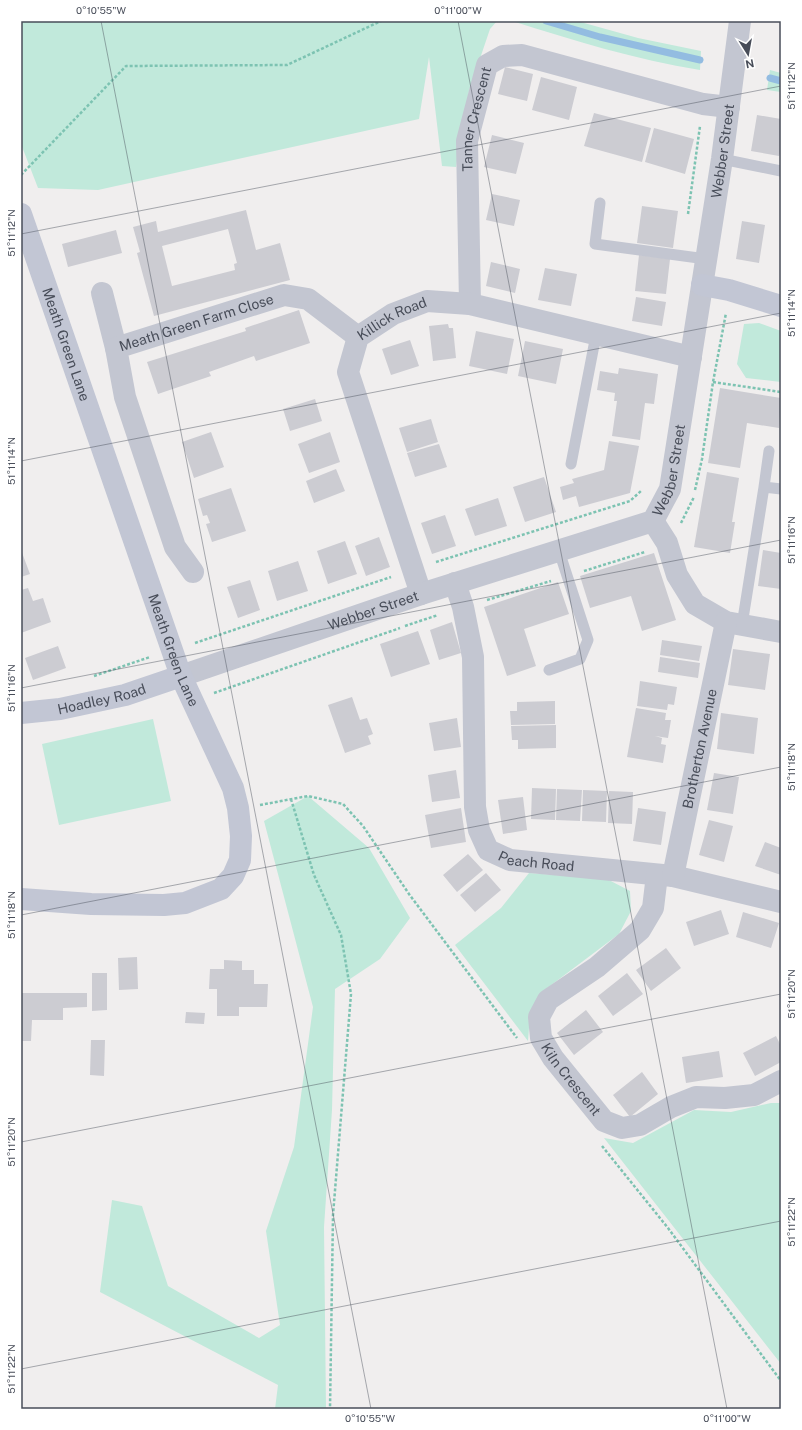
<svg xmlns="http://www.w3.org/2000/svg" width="802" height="1430" viewBox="0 0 802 1430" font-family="'Public Sans',sans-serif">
	<rect width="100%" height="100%" fill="#f0eeee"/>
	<path fill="#c1e9db" d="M21 21H497L490 29 469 91 456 167 442 166 429 57 419 119 98 190 38 188 21 144Z
		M512 21H577L638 38 701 51 700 70C636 60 573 40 512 21Z
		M770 70 781 73V92L767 90Z
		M759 323 781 331V382L746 378 737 364 744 324Z
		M153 719 171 801 59 825 42 744Z
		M308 796 369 848 410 918 380 959 335 989 332 1110 324 1227 326 1409H275L278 1385 100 1292 112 1200 142 1206 168 1286 259 1338 280 1325 266 1231 294 1147 313 1007 264 821Z
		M529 873 607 879 630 891 631 911 619 934 542 992 530 1015 528 1041 455 945 501 908Z
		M771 1103H781V1364L604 1138 633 1143 694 1110 731 1112Z"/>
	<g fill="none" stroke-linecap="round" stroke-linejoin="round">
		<path stroke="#93bce1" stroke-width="7" d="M546 21 600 37 700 60
			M770 78 781 81"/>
	</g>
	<path fill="#ccccd2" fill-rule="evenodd" d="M505 67 533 74 527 101 498 94Z
		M541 77 577 87 569 120 532 110Z
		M594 113 651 128 642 162 584 146Z
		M757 115 781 119V152L779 156 751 151Z
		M654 128 694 139 685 174 645 162Z
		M492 135 524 143 516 174 484 167Z
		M492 194 520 200 514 226 486 220Z
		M642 206 678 211 673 248 637 243Z
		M246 210 256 250 280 243 290 280 154 316 137 253 140 252 133 227 156 221 158 232ZM228 229 237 263 234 264 235 270 172 286 162 246Z
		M742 221 765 225 759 263 736 259Z
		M116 230 122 253 68 267 62 244Z
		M639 255 670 259 666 294 635 291Z
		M491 262 520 269 515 293 486 286Z
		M545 268 577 274 571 306 538 300Z
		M636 297 666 302 662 326 632 321Z
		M299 310 310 343 256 361 254 356 209 372 211 376 158 394 147 362 246 331 245 328Z
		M448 324 449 328H453L456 358 433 361 429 326Z
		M476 331 514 339 507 374 469 366Z
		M410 340 419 366 391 375 382 349Z
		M525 341 563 349 556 384 518 376Z
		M619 368 658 374 654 404 645 403 640 440 612 436 617 401H614L615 393 597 390 600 371 618 374Z
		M720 388 781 398 779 428 747 423 740 468 708 463Z
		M315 399 322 421 290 431 283 409Z
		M431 419 438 442 407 452 399 428Z
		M211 432 224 467 194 478 182 442Z
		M330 432 340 462 309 473 298 444Z
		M609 441 639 446 630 493 579 507 576 496 563 500 560 487 574 483 572 479 604 470Z
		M439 444 447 467 415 477 407 453Z
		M336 469 345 491 314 503 306 481Z
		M707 472 739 478 732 522H735L730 553 694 547Z
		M544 477 556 512 525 522 513 487Z
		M231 488 246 531 212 542 206 524 210 523 207 515 203 516 198 499Z
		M498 498 507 526 475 536 465 509Z
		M445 515 456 546 432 554 421 523Z
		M379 537 390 567 366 576 355 546Z
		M345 541 357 574 328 584 317 551Z
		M21 550 30 574 21 577Z
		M763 550 781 553V589L758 586Z
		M654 553 676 620 642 631 631 596 590 608 580 576Z
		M298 561 308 591 277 601 268 571Z
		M250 580 260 610 238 618 227 587Z
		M558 582 569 614 524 629 536 666 507 676 484 607Z
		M28 588 33 601 43 598 51 622 21 633V590Z
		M452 622 461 653 439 660 430 630Z
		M418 631 430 664 391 677 380 644Z
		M662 640 702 646 699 661 660 655Z
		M58 646 66 668 33 680 25 658Z
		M733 649 770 654 765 690 728 685Z
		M660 657 700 663 698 678 658 672Z
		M640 681 677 687 674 705 668 704 667 710 637 706Z
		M352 697 360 720 367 718 373 734 368 736 371 744 345 753 328 705Z
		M555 701V724L511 725 510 711H517V702Z
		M636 708 666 713 665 720H671L668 738 655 736 662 738 661 744 666 745 663 763 627 757Z
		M721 713 758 718 754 754 717 749Z
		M457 718 461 747 434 751 429 723Z
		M556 725V748L518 749V740H512L511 726Z
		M456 770 460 798 432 802 428 775Z
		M714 773 739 777 733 814 707 810Z
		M532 788 556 789 555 820 531 819Z
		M557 789 582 790 580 821 556 820Z
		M583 790 607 791 606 822 582 821Z
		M609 791 633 792 632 824 608 823Z
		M523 797 527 830 503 834 498 800Z
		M461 808 466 842 431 848 425 815Z
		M638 808 666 812 661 845 633 841Z
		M709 820 733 826 724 862 699 855Z
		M765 842 781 848V875L755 866Z
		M468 854 483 870 457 892 443 875Z
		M486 873 501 890 475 912 460 895Z
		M721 910 729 934 694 946 686 922Z
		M743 912 779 923 771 948 736 937Z
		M666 948 681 968 651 991 636 970Z
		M137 957 138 989 119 990 118 958Z
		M224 960 242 961V970H254V984H268L267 1007H239V1016H217V989H209L210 969H224Z
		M92 973H107V1010L92 1011Z
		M627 973 643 994 613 1016 598 996Z
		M21 993H87V1007L63 1008V1020H32L31 1041H21Z
		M586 1010 603 1032 574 1055 557 1033Z
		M186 1012 205 1013 204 1024 185 1023Z
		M776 1036 781 1046V1062L755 1076 743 1053Z
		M91 1040H105L104 1076 90 1075Z
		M719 1051 723 1077 686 1083 682 1057Z
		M642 1072 658 1094 630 1117 613 1095Z"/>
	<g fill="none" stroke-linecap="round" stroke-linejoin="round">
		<path stroke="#7dc3b2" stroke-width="2.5" stroke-dasharray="3 2" stroke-linecap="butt" d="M21 175 126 66 287 65 381 21
			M688 214 700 126
			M713 382 781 392
			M695 490 702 459 713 382 726 313
			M681 523 694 497
			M436 562 630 501 641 491
			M584 571 645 552
			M487 600 551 581
			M405 626 438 615
			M195 643 391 577
			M94 676 150 657
			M214 693 400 628
			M291 799 314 875 341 935 351 994 333 1215 330 1409
			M260 805 308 796 343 804 363 826 409 894 517 1038
			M602 1146 668 1228 781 1381"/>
		<path stroke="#c3c6d1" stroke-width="11" d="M722 159 781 171
			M600 203 595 244 706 259
			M571 464 596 335
			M764 487 769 451
			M742 625 764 487 781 489
			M549 670 580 659 588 640 559 551"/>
		<g stroke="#c3c6d1" stroke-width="22">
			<path d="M102 293 116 348"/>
			<path id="s1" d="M470 304 467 141 487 65 503 56 522 55 703 104 729 107"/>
			<path d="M653 521 667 543 677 575 695 604 726 622 781 632"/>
			<path id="s2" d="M193 572 175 547 125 397 116 348 284 295 308 299 358 337"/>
			<path id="s3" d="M455 583 463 607 473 657 475 807 479 830 488 850 510 860 673 876 781 902"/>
			<path id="s4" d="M421 594 348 372 358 337 393 314 427 301 470 304 691 357"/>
			<path id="s5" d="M181 676 421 594 653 521 670 489 722 159 740 21"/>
			<path id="s6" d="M657 875 653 908 640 930 597 967 548 1000 539 1017 541 1038 553 1058 604 1121 622 1128 640 1125 671 1107 696 1097 725 1098 754 1095 781 1081"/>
			<path id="s7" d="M673 876 726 622"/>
		</g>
		<g stroke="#c2c6d4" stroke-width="22">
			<path id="s8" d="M21 214 181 676 233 788 238 808 241 836 240 860 233 876 221 889 185 903 164 905 91 904 21 899"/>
			<path d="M702 285 729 290 781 306"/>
			<path id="s9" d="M21 713 60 709 125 695 181 676"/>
		</g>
	</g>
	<path fill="none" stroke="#484d59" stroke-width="1" stroke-opacity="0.45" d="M101 21 371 1409M458 21 727 1409M21 234 781 86M21 461 781 313M21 688 781 540M21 915 781 767M21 1142 781 994M21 1369 781 1221"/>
	<g text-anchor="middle" stroke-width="3" stroke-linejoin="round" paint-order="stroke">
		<g font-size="14" fill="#484d59" stroke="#fff">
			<text dy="5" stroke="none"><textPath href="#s1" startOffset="186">Tanner Crescent</textPath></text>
			<text dy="5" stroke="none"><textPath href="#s5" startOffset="875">Webber Street</textPath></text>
			<text dy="5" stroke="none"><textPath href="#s4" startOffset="309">Killick Road</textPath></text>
			<text dy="5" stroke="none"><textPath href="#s2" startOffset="323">Meath Green Farm Close</textPath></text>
			<text dy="5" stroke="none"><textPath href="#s8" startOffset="138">Meath Green Lane</textPath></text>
			<text dy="5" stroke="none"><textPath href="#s5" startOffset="551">Webber Street</textPath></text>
			<text dy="5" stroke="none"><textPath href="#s5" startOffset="203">Webber Street</textPath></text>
			<text dy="5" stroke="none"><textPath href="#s8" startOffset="462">Meath Green Lane</textPath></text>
			<text dy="5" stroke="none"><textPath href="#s9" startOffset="82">Hoadley Road</textPath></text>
			<text dy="5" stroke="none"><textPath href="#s7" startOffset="130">Brotherton Avenue</textPath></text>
			<text dy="5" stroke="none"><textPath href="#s3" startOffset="322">Peach Road</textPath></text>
			<text dy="5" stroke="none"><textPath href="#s6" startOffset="266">Kiln Crescent</textPath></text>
		</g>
	</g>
	<rect width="802" height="1430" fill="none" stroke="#ffffff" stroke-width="44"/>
	<g transform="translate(748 54) rotate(169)" stroke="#ffffff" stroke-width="3" paint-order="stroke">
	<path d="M0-3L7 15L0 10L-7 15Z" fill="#484d59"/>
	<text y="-6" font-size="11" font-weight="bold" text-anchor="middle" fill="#484d59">N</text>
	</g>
	<rect x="22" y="22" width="758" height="1386" fill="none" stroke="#484d59" stroke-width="1.5"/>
	<g font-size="10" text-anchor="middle" fill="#484d59">
		<text x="101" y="14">0°10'55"W</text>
		<text x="458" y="14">0°11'00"W</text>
		<text transform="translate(791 86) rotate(-90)" y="4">51°11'12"N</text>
		<text transform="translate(11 233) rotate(-90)" y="4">51°11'12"N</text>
		<text transform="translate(791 313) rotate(-90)" y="4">51°11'14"N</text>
		<text transform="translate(11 461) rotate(-90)" y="4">51°11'14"N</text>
		<text transform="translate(791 540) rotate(-90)" y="4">51°11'16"N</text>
		<text transform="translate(11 688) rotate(-90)" y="4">51°11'16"N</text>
		<text transform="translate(791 767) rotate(-90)" y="4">51°11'18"N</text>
		<text transform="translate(11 915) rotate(-90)" y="4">51°11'18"N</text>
		<text transform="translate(791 994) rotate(-90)" y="4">51°11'20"N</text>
		<text transform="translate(11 1142) rotate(-90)" y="4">51°11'20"N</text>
		<text transform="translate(791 1222) rotate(-90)" y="4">51°11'22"N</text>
		<text transform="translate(11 1369) rotate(-90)" y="4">51°11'22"N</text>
		<text x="370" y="1422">0°10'55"W</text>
		<text x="727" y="1422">0°11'00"W</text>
	</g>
</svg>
